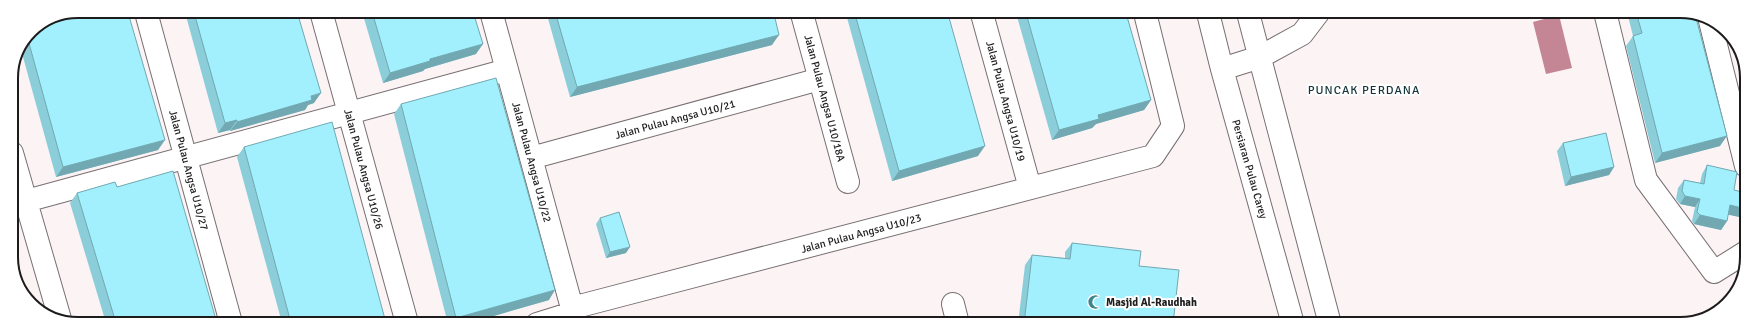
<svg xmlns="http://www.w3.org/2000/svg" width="1758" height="335" viewBox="0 0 1758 335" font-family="Signika,sans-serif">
	<rect width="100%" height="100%" fill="#fcf3f5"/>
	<path fill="#c48694" d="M1559 15 1572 68 1546 74 1533 22Z"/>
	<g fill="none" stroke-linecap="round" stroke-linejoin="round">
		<defs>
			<path id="minor" d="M1605 12 1646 180 1714 272 1746 252
				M1208 13 1222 69 1293 324
				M1248 13 1330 324
				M802 14 848 182
				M982 14 1030 188
				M322 15 407 323
				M492 15 572 308
				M147 16 231 323
				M1710 21 1746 166
				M1222 69 1260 57 1302 34 1318 13
				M12 153 60 319
				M531 158 820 79
				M26 201 507 70
				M953 304 958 324
				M537 324 566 315 572 308 1153 156 1173 126 1145 13"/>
		</defs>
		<use href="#minor" stroke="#776f71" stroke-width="24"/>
		<use href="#minor" stroke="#fff" stroke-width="22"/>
	</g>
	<path fill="#8bceda" d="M1627 12H1689L1698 18 1696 19 1720 146 1655 163 1626 46 1633 36Z
		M1016 13H1126L1151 100 1144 110 1096 124 1092 128 1052 140Z
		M774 14 772 45 570 97 547 15Z
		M846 14H948L978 156 892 181Z
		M298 15 314 103 308 105 305 110 230 131V130L218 133 186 16Z
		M363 15H474L476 54 425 69 423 71 383 83Z
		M31 30 158 150 56 177 20 46Z
		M401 104 549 300 466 324H448L394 114Z
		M1563 143 1614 167 1609 175 1565 186 1557 151Z
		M244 147 386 323H282L237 157Z
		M1707 165 1734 190 1746 193V215L1744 218 1728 214 1727 221 1721 230 1694 224 1692 221 1695 207 1680 204 1676 199 1678 188 1684 180 1700 183 1702 174Z
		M117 187 217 323H106L70 203 77 193Z
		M600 218 626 253 606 258 596 224Z
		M1072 243 1139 266 1173 324H1018L1025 265 1032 255 1065 258V252Z
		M597 319 623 324H594Z"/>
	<path fill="#71a8b1" d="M1693 13 1699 16 1698 18 1687 21Z
		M779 35 772 45 570 97 577 87Z
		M483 44 476 54 425 69 423 71 383 83 390 73 430 59Z
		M321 93 314 103 308 105 305 110 230 131 237 122Z
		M1151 100 1144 110 1096 124 1092 128 1052 140 1059 130 1098 115Z
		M237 120 230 130 218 133 225 123Z
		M1727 136 1720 146 1655 163 1662 153Z
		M165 140 158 150 56 177 63 167Z
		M985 146 978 156 892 181 899 171Z
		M1614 167 1609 175 1565 186 1571 177Z
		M1685 196 1700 199 1695 207 1680 204Z
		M1730 205 1746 209V215L1744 218 1725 214Z
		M1700 215 1727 221 1721 230 1694 224Z
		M630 247 626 253 606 258 610 252Z
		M555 290 549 300 466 324H453L456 318Z"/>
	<path fill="#a2f0fd" stroke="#71a8b1" d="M1636 12H1689L1695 14 1727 136 1662 153 1633 36 1642 33Z
		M1026 13H1126L1151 100 1098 115 1099 119 1059 130Z
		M774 14 779 35 577 87 556 15Z
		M855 14H948L985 146 899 171Z
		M298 15 321 93 311 96 312 100 237 122V120L225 123 195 16Z
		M373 15H474L483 44 430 59V61L390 73Z
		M52 16H129L165 140 63 167 27 36 31 30Z
		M496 78 555 290 456 318 401 104Z
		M332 122 386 323H291L244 147Z
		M1606 133 1614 167 1571 177 1563 143Z
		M1707 165 1737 172 1734 190 1746 193V209L1730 205 1727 221 1700 215 1697 212 1700 199 1685 196 1682 191 1684 180 1704 184Z
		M173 171 217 323H116L77 193 115 182 117 187Z
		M619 212 630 247 610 252 600 218Z
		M1072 243 1141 251 1139 266 1179 270 1173 324H1024L1032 255 1070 259Z
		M597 319 624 320 623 324H597Z"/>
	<defs>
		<symbol id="mosque-bare" viewBox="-9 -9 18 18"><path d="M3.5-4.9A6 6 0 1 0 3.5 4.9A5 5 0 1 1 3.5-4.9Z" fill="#3e848f" stroke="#fff" stroke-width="2.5" paint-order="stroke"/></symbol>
	</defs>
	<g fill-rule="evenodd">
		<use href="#mosque-bare" x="1085" y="292" width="20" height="20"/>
	</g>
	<g text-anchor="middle" stroke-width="4" stroke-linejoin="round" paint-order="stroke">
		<g font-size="11" fill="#1d1b1b" stroke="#fff">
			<text transform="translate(825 98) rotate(75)" y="4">Jalan Pulau Angsa U10/18A</text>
			<text transform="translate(1006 101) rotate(75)" y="4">Jalan Pulau Angsa U10/19</text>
			<text transform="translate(675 119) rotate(-15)" y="4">Jalan Pulau Angsa U10/21</text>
			<text transform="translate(532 162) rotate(75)" y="4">Jalan Pulau Angsa U10/22</text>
			<text transform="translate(364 169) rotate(75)" y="4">Jalan Pulau Angsa U10/26</text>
			<text transform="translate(1250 169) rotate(74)" y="4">Persiaran Pulau Carey</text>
			<text transform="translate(189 170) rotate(75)" y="4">Jalan Pulau Angsa U10/27</text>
			<text transform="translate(861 233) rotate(-15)" y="4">Jalan Pulau Angsa U10/23</text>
		</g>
		<g font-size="11" font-weight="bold" fill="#1d1b1b" stroke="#fff" text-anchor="start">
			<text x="1106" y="306">Masjid Al-Raudhah</text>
		</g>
		<g font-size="12" letter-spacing="1" fill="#13343a" stroke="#fff">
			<text x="1364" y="94">PUNCAK PERDANA</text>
		</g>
	</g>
	<path d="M0 0H1758V335H0ZM78 18H1680A60 60 0 0 1 1740 78V257A60 60 0 0 1 1680 317H78A60 60 0 0 1 18 257V78A60 60 0 0 1 78 18Z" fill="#fff" fill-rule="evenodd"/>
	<path fill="none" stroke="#1d1b1b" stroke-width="2" d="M78 18H1680A60 60 0 0 1 1740 78V257A60 60 0 0 1 1680 317H78A60 60 0 0 1 18 257V78A60 60 0 0 1 78 18Z"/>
</svg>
